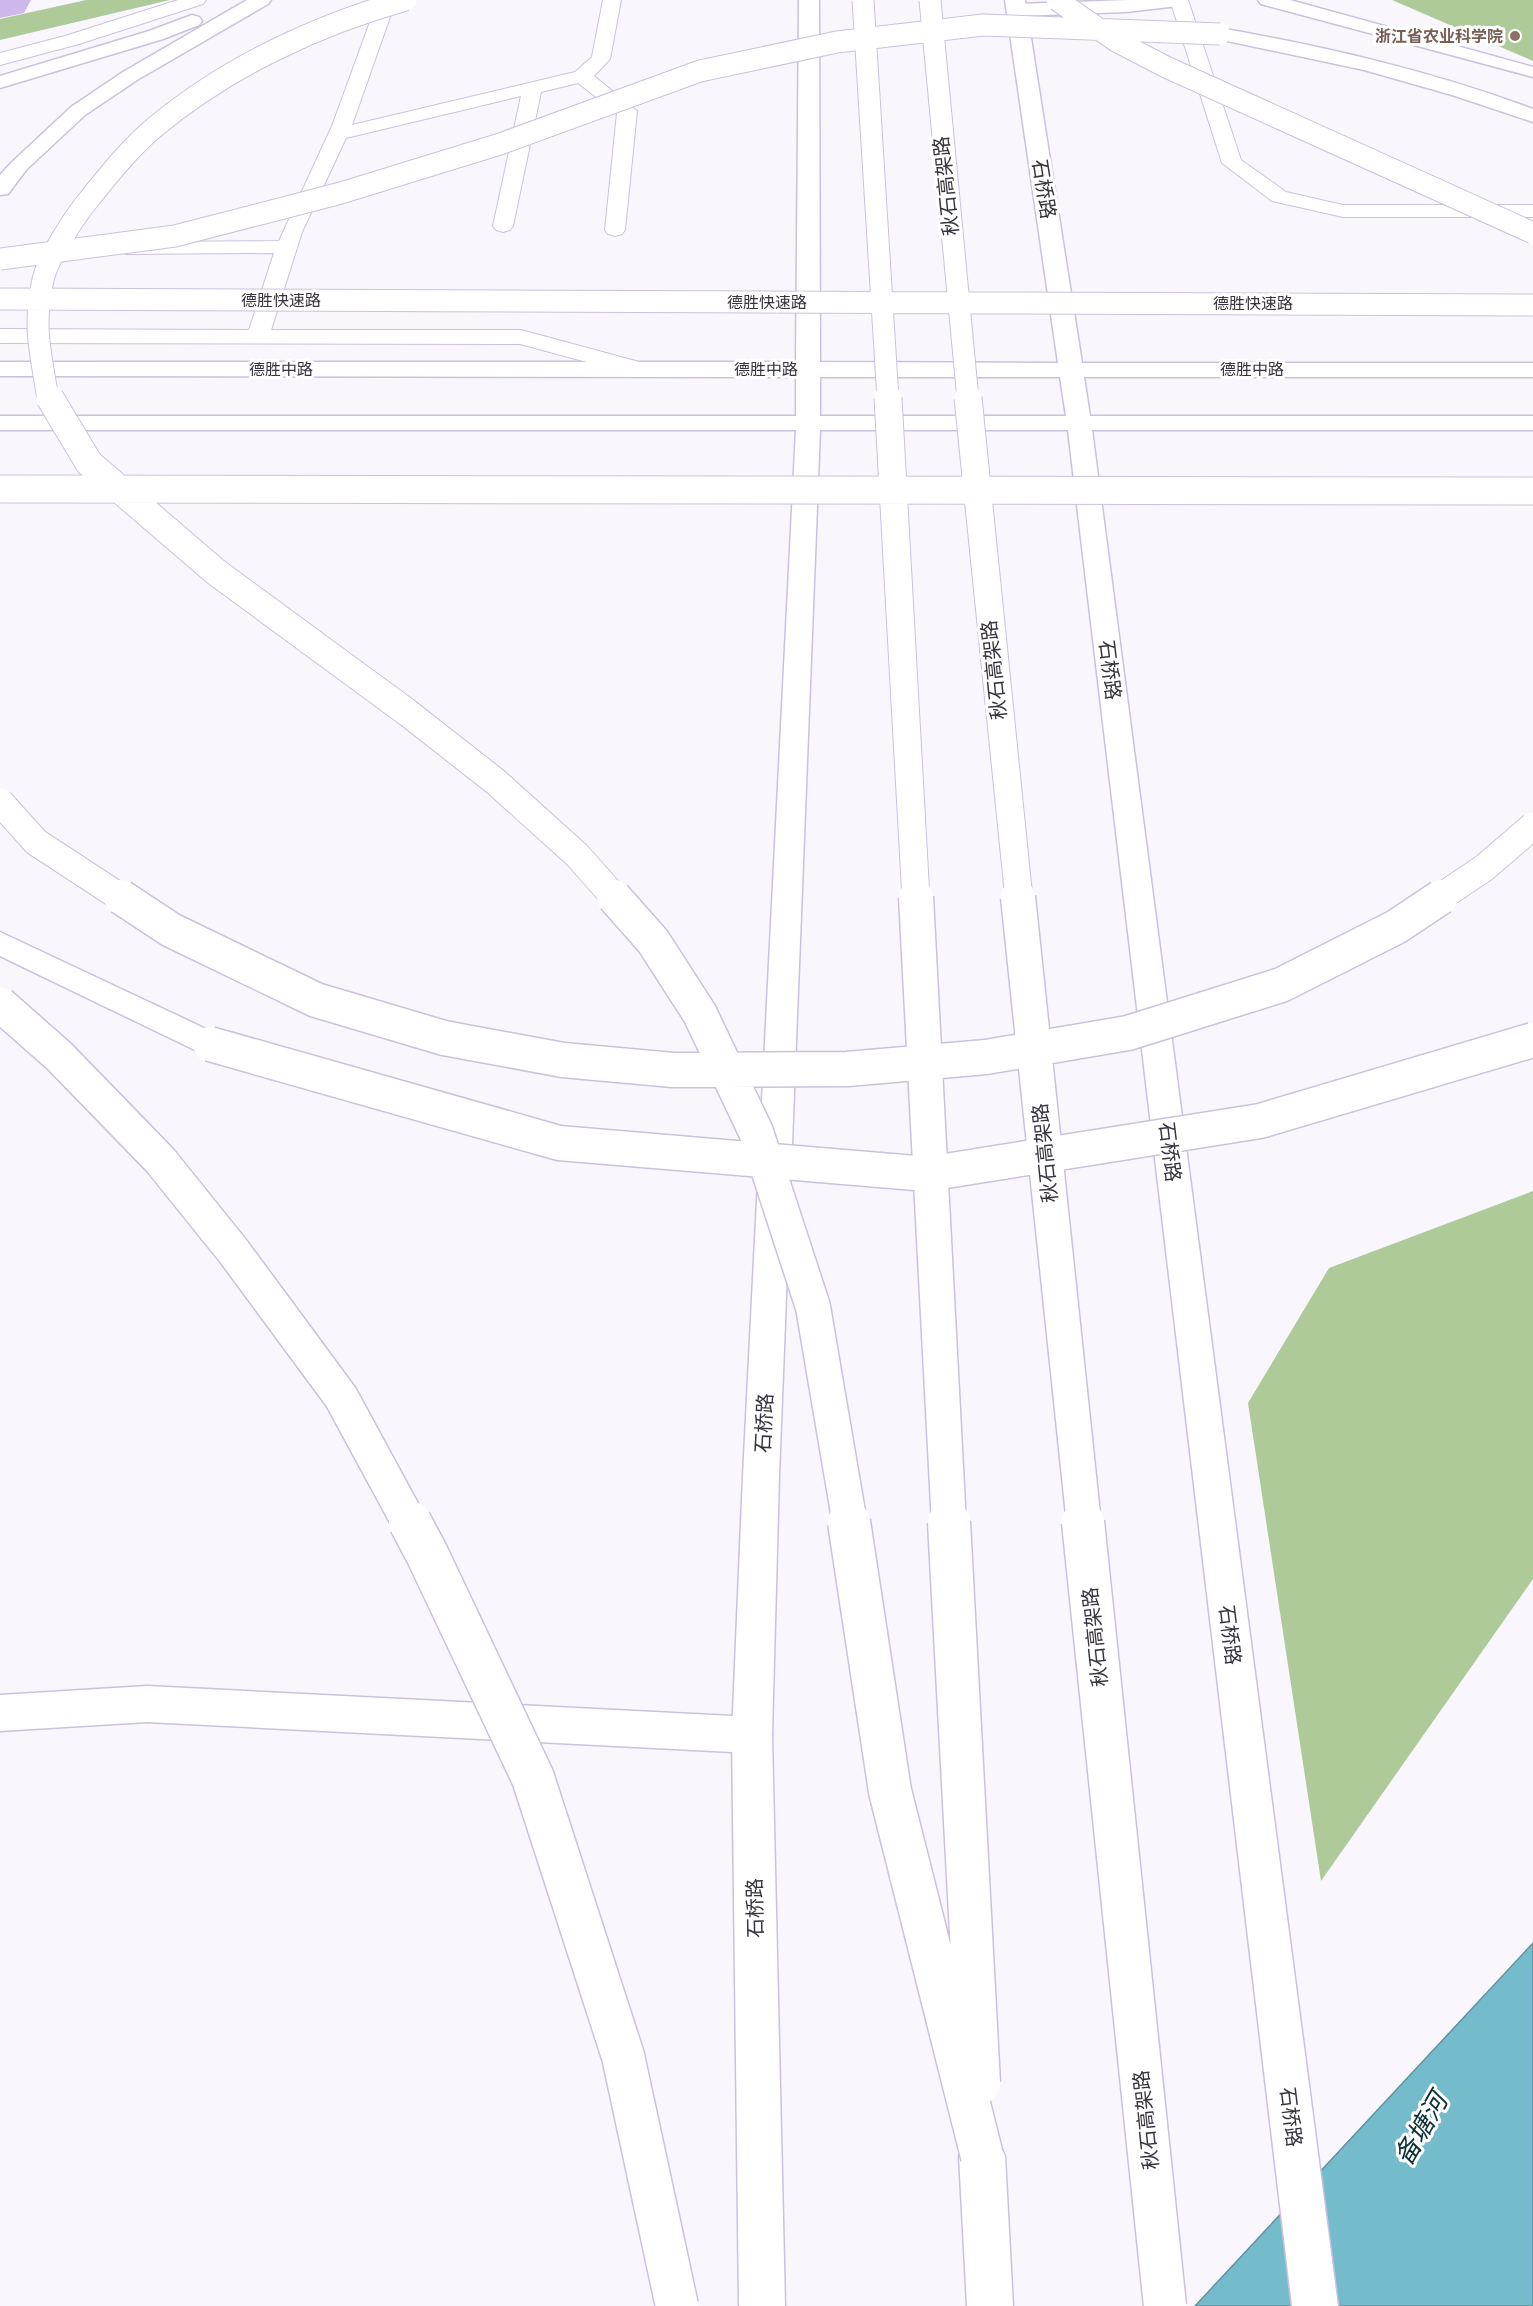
<svg xmlns="http://www.w3.org/2000/svg" width="1533" height="2306" viewBox="0 0 1533 2306" font-family="Roboto,'Noto Sans SC',sans-serif">
	<rect width="100%" height="100%" fill="#f9f7fd"/>
	<path fill="#adca98" d="M86 0H170L0 40V19Z
		M1392 0H1533V61Z
		M1533 1191V1579L1321 1881 1248 1403 1329 1268Z"/>
	<path fill="#74bccc" stroke="#6293a1" stroke-width="1.5" d="M1533 1943V2306H1195Z"/>
	<path fill="#cdb7eb" d="M0 0H31L24 13 0 18Z"/>
	<g fill="none" stroke-linecap="round" stroke-linejoin="round">
		<defs>
			<path id="service" d="M178 0H206L203 4 79 44 0 65V53L65 36Z
				M378 0H396L352 125 575 72 592 57 603 0H621L610 59 594 76 637 111 625 230 622 234 615 236 608 234 605 230 617 113 578 83 541 92 513 226 510 230 503 232 496 230 493 226 521 96 346 138 302 232 271 330H521L643 363 646 368 643 373 635 375 520 344 0 343V329L249 330 274 253 127 254 120 252 116 248 120 244 127 242 279 241 332 126Z
				M1170 0H1188L1241 160 1286 192 1343 205H1533V217H1343L1272 201 1222 163Z"/>
			<path id="minor" d="M1128 0H1188L1185 4 1178 6 1126 12 1017 16 1010 14 1007 10 1010 6 1017 4Z"/>
			<path id="tertiary" d="M147 1686 752 1717 766 1722 772 1735 766 1748 752 1753 147 1722 0 1731V1695Z"/>
			<path id="primary" d="M799 0H819L820 362 1058 363 1005 0H1025L1082 363H1533V377H1084L1090 416H1533V430H1092L1338 2306H1292L1068 430H820L779 1476 772 1735 785 2306H739L732 1735 743 1476 796 430H0V416H796V377L0 376V362H796ZM820 377H1060L1066 416H820Z"/>
			<path id="trunk" d="M247 0H271L268 4 137 80 85 115 26 170 8 194 0 195V175L12 162 71 107 123 72Z
				M1258 0H1290L1533 67V77L1261 4Z
				M192 15 199 17 202 21 199 25 163 39 0 88V76L149 31Z
				M1220 28C1326 47 1432 71 1533 109V122L1452 95 1364 70 1213 38 1210 34 1213 30Z
				M0 932 221 1036 226 1044 221 1052 210 1055 199 1052 0 956Z
				M982 2133 998 2140 1005 2156 1013 2306H967L959 2156 966 2140Z"/>
		</defs>
		<use href="#service" stroke="#cbc1de" stroke-width="2"/>
		<use href="#minor" stroke="#cbc1de" stroke-width="3"/>
		<use href="#tertiary" stroke="#cbc1de" stroke-width="3"/>
		<use href="#primary" stroke="#cbc1de" stroke-width="3"/>
		<use href="#trunk" stroke="#cbc1de" stroke-width="3"/>
		<use href="#service" fill="#fff" fill-rule="evenodd"/>
		<use href="#minor" fill="#fff" fill-rule="evenodd"/>
		<use href="#tertiary" fill="#fff" fill-rule="evenodd"/>
		<use href="#primary" fill="#fff" fill-rule="evenodd"/>
		<use href="#trunk" fill="#fff" fill-rule="evenodd"/>
		<defs>
			<path id="trunk-bridge-far3" d="M863 0 888 399
				M930 0 968 399
				M1057 0 1116 41 1166 67 1533 233
				M0 259 175 236 341 193 500 144 700 71 837 42 983 25 1220 34
				M0 299 1533 305
				M51 399 47 393C40 351 33 323 43 280 48 257 75 216 90 198 110 173 131 147 155 127 227 67 317 25 406 0"/>
			<path id="trunk-bridge-far2" d="M50 398 89 463 216 572 408 713 496 782 577 855 616 899
				M888 398 916 899
				M968 398 1019 899
				M0 489 1533 491
				M0 802 36 842 123 899
				M1438 899 1484 868 1533 826"/>
			<path id="trunk-bridge-far1" d="M121 897 171 930 316 1000 444 1038 563 1060 673 1070 847 1069 986 1057 1128 1033 1281 985 1396 927 1441 897
				M614 897 653 941 700 1014 756 1132 813 1307 850 1524
				M916 897 949 1524
				M1018 897 1084 1524
				M0 1004 59 1056 160 1160 234 1252 341 1397 410 1524
				M210 1044 559 1143 927 1174 1260 1121 1533 1040"/>
			<path id="trunk-bridge" d="M410 1522 427 1554 533 1778 623 2056 677 2306
				M849 1522 890 1791 982 2156
				M949 1522 979 2083
				M1083 1522 1165 2306"/>
		</defs>
		<use href="#trunk-bridge-far3" stroke="#cbc1de" stroke-width="23" stroke-linecap="butt"/>
		<use href="#trunk-bridge-far2" stroke="#cbc1de" stroke-width="29" stroke-linecap="butt"/>
		<use href="#trunk-bridge-far1" stroke="#cbc1de" stroke-width="37" stroke-linecap="butt"/>
		<use href="#trunk-bridge" stroke="#cbc1de" stroke-width="45" stroke-linecap="butt"/>
		<use href="#trunk-bridge-far3" stroke="#fff" stroke-width="21"/>
		<use href="#trunk-bridge-far2" stroke="#fff" stroke-width="27"/>
		<use href="#trunk-bridge-far1" stroke="#fff" stroke-width="34"/>
		<use href="#trunk-bridge" stroke="#fff" stroke-width="42"/>
	</g>
	<circle fill="#8d6e63" stroke="#fff" stroke-width="2" cx="1515" cy="36" r="6"/>
	<g text-anchor="middle" stroke-width="6" stroke-linejoin="round" paint-order="stroke">
		<g font-size="16" font-weight="bold" fill="#785e54" stroke="#fff" text-anchor="end">
			<text x="1503" y="42">浙江省农业科学院</text>
		</g>
		<g font-size="16" fill="#37333e" stroke="#fff">
			<text x="281" y="306">德胜快速路</text>
			<text x="767" y="308">德胜快速路</text>
			<text x="1253" y="309">德胜快速路</text>
			<text x="281" y="375">德胜中路</text>
			<text x="766" y="375">德胜中路</text>
			<text x="1252" y="375">德胜中路</text>
		</g>
		<g font-size="20" fill="#37333e" stroke="#fff">
			<text transform="translate(946 186) rotate(-96)" y="7">秋石高架路</text>
			<text transform="translate(1044 189) rotate(81)" y="7">石桥路</text>
			<text transform="translate(994 670) rotate(-96)" y="7">秋石高架路</text>
			<text transform="translate(1110 670) rotate(83)" y="7">石桥路</text>
			<text transform="translate(1170 1152) rotate(83)" y="7">石桥路</text>
			<text transform="translate(1045 1153) rotate(-96)" y="7">秋石高架路</text>
			<text transform="translate(764 1423) rotate(-87)" y="7">石桥路</text>
			<text transform="translate(1230 1635) rotate(83)" y="7">石桥路</text>
			<text transform="translate(1095 1637) rotate(-96)" y="7">秋石高架路</text>
			<text transform="translate(755 1908) rotate(-91)" y="7">石桥路</text>
			<text transform="translate(1291 2117) rotate(83)" y="7">石桥路</text>
			<text transform="translate(1146 2120) rotate(-96)" y="7">秋石高架路</text>
		</g>
		<g font-size="26" font-style="italic" fill="#0c3037" stroke="#fff">
			<text transform="translate(1421 2129) rotate(-60)" y="9">备塘河</text>
		</g>
	</g>
</svg>
